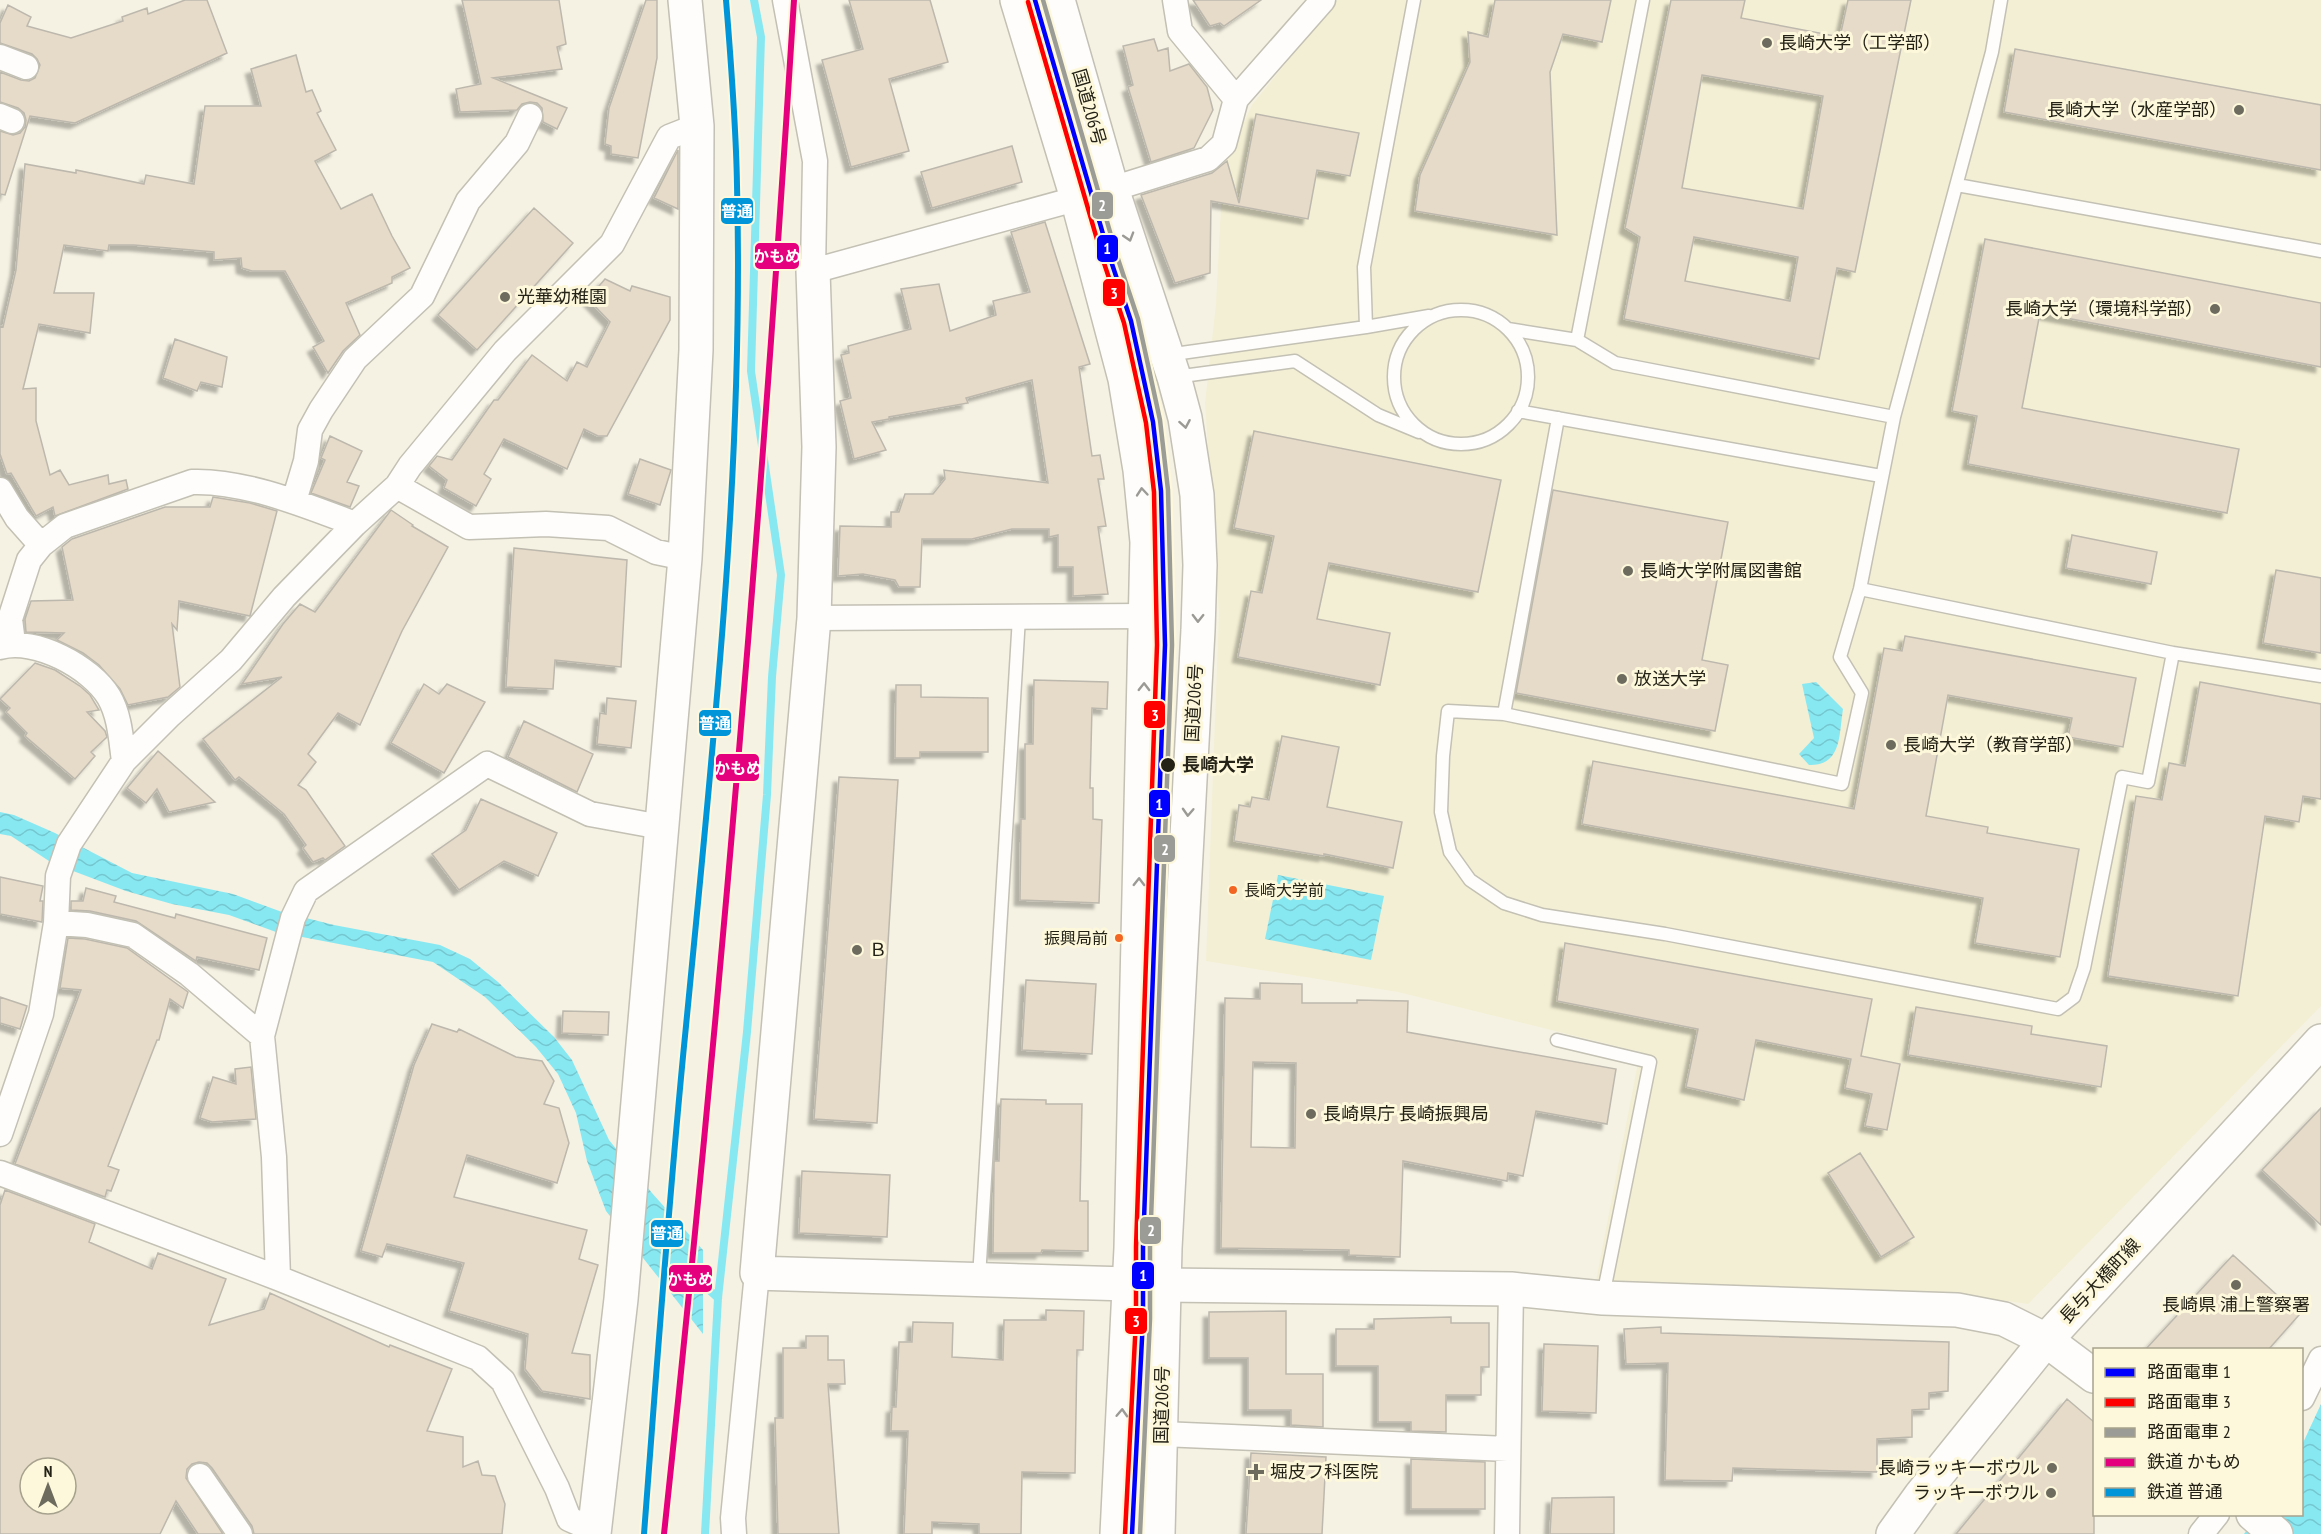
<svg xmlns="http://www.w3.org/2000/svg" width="2321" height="1534" viewBox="0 0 2321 1534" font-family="'PT Sans Narrow','Noto Sans JP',sans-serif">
	<defs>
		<pattern id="water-waves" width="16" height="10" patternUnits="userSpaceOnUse" patternTransform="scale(1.5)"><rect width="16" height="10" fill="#88e8f2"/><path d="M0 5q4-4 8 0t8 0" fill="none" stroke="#75c7cf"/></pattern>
		<filter id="shadow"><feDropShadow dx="-5.5" dy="5.5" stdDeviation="1.5" flood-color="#0004"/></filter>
	</defs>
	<rect width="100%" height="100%" fill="#f5f2e3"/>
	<path fill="#f3efd4" d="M1337 0H2321V1006L2028 1304 1964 1295 1596 1281 1640 1052 1398 992 1206 961 1219 613 1205 403 1216 304 1223 168 1252 105Z"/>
	<path fill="url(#water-waves)" d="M1816 682 1843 709C1839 734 1842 766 1809 765L1799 754 1814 738 1802 684Z
		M0 812 14 815 55 833 132 873 233 894 282 912 334 925 440 945 470 959 498 982 554 1037 572 1060 609 1140 652 1193 703 1250V1334L606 1211 587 1161 576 1113 558 1074 536 1047 485 997 433 962 276 932 229 915 172 904 126 891 52 863 11 836 0 834Z
		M1278 875 1384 896 1371 960 1265 939Z
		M2321 1404V1534H2244L2257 1515 2302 1514V1445Z"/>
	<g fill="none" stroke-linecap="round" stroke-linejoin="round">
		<path stroke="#88e8f2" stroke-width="8" d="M696 1278 718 1298
			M705 1534 718 1298 747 1032 767 795 772 677 781 575 751 371 761 37 754 0"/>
	</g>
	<path fill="#e6dac8" stroke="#bdb8ad" stroke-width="1.5" fill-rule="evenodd" filter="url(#shadow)" d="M185 0H207L227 53 75 123 30 116 5 195 0 194V131L13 135 20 133 25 127 26 120 24 113 18 108 0 102V72L21 80 29 81 35 78 40 65 37 59 32 54 0 43V23L8 5 31 17 27 26 71 38 123 21 122 17 147 8 148 14Z
		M462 0H559L566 44 557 47 562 69 493 78 567 108 557 129 543 122 542 108 537 103 530 102 522 104 517 110 460 112 456 89 481 84Z
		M646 0H657V58L638 158 611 154V146L605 144 609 108Z
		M849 0H930L948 62 889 79 909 151 851 167 822 60 863 49Z
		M1193 0H1261L1224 26 1220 23 1210 26Z
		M1495 0H1611L1602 42 1563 34 1550 72 1557 235 1415 211 1420 175 1470 62 1468 32 1488 37Z
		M1671 0H1745L1741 18 1840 37 1848 0H1911L1855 272 1837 268 1819 359 1624 319 1640 237 1625 228ZM1702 75 1823 96 1803 209 1682 188ZM1694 237 1798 257 1790 301 1685 281Z
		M1154 39 1158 51 1168 48 1170 71 1189 64 1207 87 1213 110 1194 148 1151 162 1128 87 1133 85 1123 46Z
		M2015 49 2321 105V170L2004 112Z
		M296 55 306 92 312 90 321 111 317 113 336 150 315 161 341 209 372 194 392 236 410 268 392 277V283L346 303 360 335 343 351 328 373 313 347 324 341 285 271H252L242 268 241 258 214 260V252L134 245H109L108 251 64 245 54 293H94L90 333 39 324 23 389 36 388V421L50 475 60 470 69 485 108 475 109 484 126 480 128 489 55 516 53 507 36 516 11 473 7 474 0 454V326L3 327 16 270 25 164 76 173V170L144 184 146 175 194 184 205 106H261L251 69Z
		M1256 114 1359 133 1350 176 1317 170 1308 219 1211 201 1210 273 1175 283 1141 195 1212 173 1227 161 1239 203Z
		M1012 146 1022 182 932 208 921 172Z
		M678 150V209L654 198Z
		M534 208 573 243 477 350 438 315Z
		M1045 222 1090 364 1079 367 1092 456 1100 455 1104 479H1098L1106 526 1098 527 1108 594 1073 596V567H1058V535L1049 537V529H1012L972 539H922L920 587H899L895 580 863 574 838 576 840 526 891 527V512H899L905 494H933L945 479 944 470 1048 483 1032 380 966 398 968 403 889 417V419L872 422 886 450 854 459 840 401 851 398 841 355 849 353 848 346 911 329 901 289 939 284 950 331 996 315 993 301 1030 292 1011 232Z
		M1985 239 2321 303V367L2040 313 2022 408 2239 449 2227 513 1968 464 1977 416 1952 411Z
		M605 279 630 291 632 286 670 297V320L607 436H598L584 429 567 469 504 439 484 474 491 479 476 506 444 488 447 480 429 466 437 456 452 460 494 400H498L532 355 567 381 577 362 587 367 610 322 588 299Z
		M175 339 227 357 222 387 201 382 197 391 163 378Z
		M1254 431 1501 480 1478 592 1329 563 1317 619 1390 633 1380 685 1238 657 1251 591 1262 593 1274 536 1234 528Z
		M330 436 362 451 347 482 359 486 350 507 311 493 325 460 321 458Z
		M640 459 671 470 660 505 628 494Z
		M1553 490 1728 522 1702 660 1728 665 1715 731 1516 693Z
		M213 497 250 503 277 511 250 616 179 601 177 630 172 624 180 687 168 697 128 705 120 689 99 665 83 653 57 640 64 633 26 632 25 619 31 601 73 600 62 547 72 539 165 507H210Z
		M391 510 413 525 412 526 448 547 402 631 360 725 338 713 308 754 316 762 298 785 306 790 345 846 325 860 323 858 313 862 303 848 306 845 284 814 239 777 235 780 203 739 282 677 242 684 283 624 300 604 315 612Z
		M2072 535 2157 552 2151 584 2066 568Z
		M514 548 627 560 621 667 555 660 553 689 506 687Z
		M2276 570 2321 578V653L2263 643Z
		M1905 636 2136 678 2123 747 2068 737 2072 718 1948 695 1926 816 1988 827 1987 833 2079 849 2060 957 1975 943 1983 898 1582 824 1593 761 1854 809 1884 648 1902 651Z
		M35 663 55 670 80 686 90 695 99 710 87 712 105 731 107 737 91 752 95 756 75 779 25 736 27 733 6 712 10 708 0 699Z
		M1034 680 1108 682 1107 709 1092 708 1090 788H1093V819L1102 820 1099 903 1020 900 1021 819H1025V744H1033Z
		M2200 682 2321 704V799L2303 796 2299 822 2265 816 2238 996 2108 976 2136 796 2162 800 2169 763 2185 766Z
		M424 684 439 694 447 684 485 702 444 773 391 743Z
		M896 685H921V697L988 698V752H920V758H895Z
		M607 698 636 701 631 748 597 744 600 713 606 714Z
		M524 721 593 754 577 792 508 757Z
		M1282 736 1339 747 1327 807 1402 822 1393 868 1324 854V856L1234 841 1239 805 1250 807 1252 797 1269 800Z
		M158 751 215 802 169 812 157 789 146 803 127 788Z
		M839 777 898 780 877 1123 814 1119Z
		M481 799 557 833 538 876 504 861 459 890 432 854 466 830Z
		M0 877 43 886 40 901H43L42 922 0 914Z
		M86 888 116 896 114 902 175 918 176 914 267 938 259 970 197 957 196 961 136 921 90 911 71 910V901H83Z
		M68 938 85 939 127 948 188 992 183 1008 170 999 159 1040H157L108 1166 119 1170 111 1191 107 1190 105 1197 15 1164 81 990 60 988Z
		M1565 943 1872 999 1861 1056 1900 1064 1887 1130 1865 1126 1872 1094 1845 1088 1851 1059 1756 1040 1744 1100 1686 1087 1698 1029 1557 1001Z
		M1026 980 1096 984 1092 1054 1022 1050Z
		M1260 983 1302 984V1003H1357V1000L1408 1001 1407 1032 1616 1069 1607 1124 1536 1111 1523 1176 1508 1173 1507 1181 1403 1161 1400 1257 1349 1255V1250L1221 1248 1225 998 1260 999ZM1253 1062 1296 1063 1295 1148 1251 1147Z
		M0 997 27 1006 20 1029 0 1023Z
		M1916 1007 2032 1026 2031 1034 2107 1046 2101 1087 1908 1055Z
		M563 1011 609 1012 608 1035 562 1033Z
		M432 1024 457 1032 459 1029 516 1057 542 1061 554 1081 544 1104 559 1108 569 1143 557 1183 467 1155 454 1197 587 1230 579 1259 598 1265 572 1353 590 1355V1399L542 1391 525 1369 528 1334 449 1311 464 1263 387 1244 382 1257 361 1251 414 1065Z
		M251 1067 256 1119 212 1122 200 1118 213 1077 236 1084 235 1069Z
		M1001 1099 1046 1100V1104H1082L1080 1201H1088V1251L1042 1250 1041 1253H993L994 1171V1161H999Z
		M2321 1108V1225L2262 1170Z
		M1860 1153 1914 1237 1881 1257 1828 1173Z
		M802 1171 890 1175 887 1237 799 1233Z
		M5 1190 95 1224 89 1242 152 1269 158 1253 226 1279 209 1325 264 1309 270 1293 389 1347 390 1345 452 1369 427 1431 463 1437V1467L478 1461 482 1475 495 1476 505 1504 502 1534H254L252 1526 212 1468 207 1463 199 1462 192 1464 187 1469 186 1478 223 1534H198L176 1501 160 1534H0V1205ZM30 1468H66V1504H30Z
		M2233 1255 2299 1315 2268 1350H2145Z
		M1046 1310 1084 1311 1083 1350H1077L1075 1473 1022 1472 1021 1534H979V1524L932 1522V1534H904L908 1431H891L892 1407H896L899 1342H912L913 1322 953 1323 952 1357 1003 1360 1004 1320H1046Z
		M1286 1311V1374H1323V1427L1291 1425V1410H1248V1358H1209V1312Z
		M1451 1317V1323H1489V1367H1481V1395H1446V1432L1411 1431V1422H1378V1366H1336V1329H1374V1319Z
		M1661 1327V1333L1949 1342 1948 1391 1929 1393V1409L1912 1410V1437L1877 1439V1472L1733 1468 1732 1481 1665 1480 1668 1363 1626 1364 1624 1329Z
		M806 1336H828V1360H844L845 1384H828L839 1534H778L775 1418H783V1348H806Z
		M1544 1344 1598 1346 1596 1413 1542 1411Z
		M2067 1399 2094 1422V1534H1956Z
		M1251 1453 1326 1457 1322 1534H1246Z
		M1411 1459 1485 1462V1509H1411Z
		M1614 1497V1534H1550L1552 1498Z"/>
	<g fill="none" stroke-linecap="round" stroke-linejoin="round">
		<defs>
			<path id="lane" d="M1957 185 2321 251
				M1394 377a67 67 0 1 1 134 0a67 67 0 1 1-134 0Z
				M1366 327 1364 267 1414 0
				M1508 329 1577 340 1615 363 1894 417
				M1577 340 1643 0
				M1167 355 1366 327 1429 316
				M1175 377 1295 361 1378 415 1419 432
				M1518 411 1881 476
				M1558 418 1504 714 1842 784 1862 693 1840 657 1860 589 1894 417 1992 52 2001 0
				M2173 653 2321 676
				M1504 714 1448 711 1443 756 1441 812 1450 852 1470 880 1504 903 1542 915 1665 934 2058 1009 2074 997 2084 968 2122 777 2148 782 2173 653 1860 589
				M1557 1040 1650 1062 1603 1296
				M979 1278 1019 617"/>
			<path id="street" d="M785 0 815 161 813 271 1112 189 1208 159 1224 144 1236 99 1323 0
				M1175 0 1180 31 1236 99
				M0 57 26 67
				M0 116 12 121
				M397 486 469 527 546 524 608 528 656 552 685 558
				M0 490 17 518 41 545
				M294 501 306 461 310 430 321 410 355 359 422 296 468 201 517 143 530 116
				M814 618 1145 616
				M13 643 10 619 29 560 41 545 65 526 192 482C244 480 307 506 355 524
				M0 647C35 637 91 667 109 697 120 716 121 740 124 761
				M56 923 87 925 133 935 189 974 262 1036
				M0 1134 41 1014 56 923 58 876 69 844 124 761 170 715 231 660 284 597 355 524 397 486 410 466 505 351 612 244 669 137 697 126
				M0 1173 278 1278 478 1358 503 1381 557 1488 569 1519 594 1530
				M278 1278 274 1157 262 1036 293 918 306 891 487 764 590 814 661 827
				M2302 1398 2321 1359
				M1162 1434 1508 1449
				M200 1476 240 1534
				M734 1534 733 1518 757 1273
				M1507 1534 1511 1289
				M2201 1534 2217 1514"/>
			<path id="secondary" d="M813 271 819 447 814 618 757 1273 1163 1285 1511 1289 1603 1298 1957 1310 2004 1319 2046 1340 2094 1376
				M2253 1514 2276 1534
				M594 1534 621 1299 685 558 696 350 697 126 685 0"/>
			<path id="primary" d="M1893 1534 1921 1495 2046 1340 2321 1041"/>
			<path id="highway" d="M1017 0 1077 198 1125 379 1140 470 1147 542 1131 1248 1117 1534
				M1058 0 1112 189 1174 377 1185 418 1197 495 1200 565 1198 630 1165 1248 1158 1534"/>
		</defs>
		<use href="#lane" stroke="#c3c0b4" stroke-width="15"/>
		<use href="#street" stroke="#c3c0b4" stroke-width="27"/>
		<use href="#secondary" stroke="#c3c0b4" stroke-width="36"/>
		<use href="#primary" stroke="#c3c0b4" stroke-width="36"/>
		<use href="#highway" stroke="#c3c0b4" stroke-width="36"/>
		<use href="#lane" stroke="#fefdfb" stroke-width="12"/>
		<use href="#street" stroke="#fefdfb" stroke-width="24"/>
		<use href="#secondary" stroke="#fefdfb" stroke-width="33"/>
		<use href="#primary" stroke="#fefdfb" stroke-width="33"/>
		<use href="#highway" stroke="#fefdfb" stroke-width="33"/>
		<defs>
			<path id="rail-1" d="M664 1534C719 1023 762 512 794 0"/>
			<path id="rail-2" d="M644 1534C657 1364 669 1195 686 1026 713 747 744 466 737 185 736 123 731 62 726 0"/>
		</defs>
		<use href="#rail-1" stroke="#fdf8db" stroke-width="10"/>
		<use href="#rail-2" stroke="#fdf8db" stroke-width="10"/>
		<use href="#rail-1" stroke="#e5007d" stroke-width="6"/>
		<use href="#rail-2" stroke="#0095d9" stroke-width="6"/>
		<defs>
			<path id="tram-1" d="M1035 0 1110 258 1131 321 1153 422 1161 491 1165 645 1143 1247V1319L1132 1534"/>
			<path id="tram-2" d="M1028 2 1103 260 1124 323 1146 423 1154 492 1157 645 1136 1247V1319L1125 1534"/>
			<path id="tram-3" d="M1043 0 1117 256 1138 319 1160 420 1168 490 1172 645 1150 1247V1319L1140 1534"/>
		</defs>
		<use href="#tram-1" stroke="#fdf8db" stroke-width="9"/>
		<use href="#tram-2" stroke="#fdf8db" stroke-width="9"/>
		<use href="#tram-3" stroke="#fdf8db" stroke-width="9"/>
		<use href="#tram-1" stroke="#00f" stroke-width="4.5"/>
		<use href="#tram-2" stroke="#f00" stroke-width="4.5"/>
		<use href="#tram-3" stroke="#9c9c97" stroke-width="4.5"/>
	</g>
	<defs><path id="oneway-chevron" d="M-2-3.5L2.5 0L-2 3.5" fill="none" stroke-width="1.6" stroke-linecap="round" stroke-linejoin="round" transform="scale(1.5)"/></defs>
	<g stroke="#9c9a94">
		<use href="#oneway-chevron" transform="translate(1129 237) rotate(73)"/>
		<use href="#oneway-chevron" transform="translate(1185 424) rotate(80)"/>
		<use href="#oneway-chevron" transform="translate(1142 492) rotate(-95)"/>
		<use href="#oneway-chevron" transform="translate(1198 618) rotate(91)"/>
		<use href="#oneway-chevron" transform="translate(1144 687) rotate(-89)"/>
		<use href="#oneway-chevron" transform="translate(1188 812) rotate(93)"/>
		<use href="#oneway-chevron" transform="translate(1139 882) rotate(-89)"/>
		<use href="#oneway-chevron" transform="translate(1122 1413) rotate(-87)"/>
	</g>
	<g fill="#6d6b5e" stroke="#fdf8db" stroke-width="2">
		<circle cx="1767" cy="43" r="6"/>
		<circle cx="2239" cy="110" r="6"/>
		<circle cx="505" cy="297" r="6"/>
		<circle cx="2215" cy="309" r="6"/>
		<circle cx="1628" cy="571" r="6"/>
		<circle cx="1622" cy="679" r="6"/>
		<circle cx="1891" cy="745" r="6"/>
		<circle cx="857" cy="950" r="6"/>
		<circle cx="1311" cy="1114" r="6"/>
		<circle cx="2236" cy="1285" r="6"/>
		<circle cx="2052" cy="1468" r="6"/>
		<path d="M1253 1463h6v6h6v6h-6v6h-6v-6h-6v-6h6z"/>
		<circle cx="2051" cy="1493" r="6"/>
	</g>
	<circle fill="#242217" stroke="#fdf8db" stroke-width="2" cx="1168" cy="765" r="8"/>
	<g fill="#f26522" stroke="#fdf8db" stroke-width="2">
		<circle cx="1233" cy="890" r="5"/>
		<circle cx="1119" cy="938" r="5"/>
	</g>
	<g text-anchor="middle" stroke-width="6" stroke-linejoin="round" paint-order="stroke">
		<g font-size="16" fill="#242217" stroke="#fdf8db" text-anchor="start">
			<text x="1244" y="896">長崎大学前</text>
			<text x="1108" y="944" text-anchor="end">振興局前</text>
		</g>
		<g font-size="18" fill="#242217" stroke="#fdf8db" text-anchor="start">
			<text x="1779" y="49">長崎大学（工学部）</text>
			<text x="2227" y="116" text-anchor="end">長崎大学（水産学部）</text>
			<text x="517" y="303">光華幼稚園</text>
			<text x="2203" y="315" text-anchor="end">長崎大学（環境科学部）</text>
			<text x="1640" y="577">長崎大学附属図書館</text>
			<text x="1634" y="685">放送大学</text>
			<text x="1903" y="751">長崎大学（教育学部）</text>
			<text x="869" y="956">Ｂ</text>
			<text x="1323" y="1120">長崎県庁 長崎振興局</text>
			<text x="2236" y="1311" text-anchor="middle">長崎県 浦上警察署</text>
			<text x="2040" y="1474" text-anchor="end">長崎ラッキーボウル</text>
			<text x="1270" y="1478">堀皮フ科医院</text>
			<text x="2039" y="1499" text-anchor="end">ラッキーボウル</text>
		</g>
		<g font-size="18" fill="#242217" stroke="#fdf8db">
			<text transform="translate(1089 107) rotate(74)" y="6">国道206号</text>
			<text transform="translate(1194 703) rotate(-87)" y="6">国道206号</text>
			<text transform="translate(2100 1281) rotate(-47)" y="6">長与大橋町線</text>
			<text transform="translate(1162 1405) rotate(-89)" y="6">国道206号</text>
		</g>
		<g font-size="18" font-weight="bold" fill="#242217" stroke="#fdf8db" text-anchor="start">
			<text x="1182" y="771">長崎大学</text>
		</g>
	</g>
	<g stroke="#fdf8db" stroke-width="2">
		<rect x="1091" y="191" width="23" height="29" rx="6" fill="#9c9c97"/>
		<rect x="720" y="197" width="34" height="28" rx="6" fill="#0095d9"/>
		<rect x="1096" y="234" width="23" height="29" rx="6" fill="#00f"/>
		<rect x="754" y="242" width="46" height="28" rx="6" fill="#e5007d"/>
		<rect x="1102" y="278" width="24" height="29" rx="6" fill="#f00"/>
		<rect x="1143" y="700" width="23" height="29" rx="6" fill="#f00"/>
		<rect x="698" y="709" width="34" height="28" rx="6" fill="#0095d9"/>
		<rect x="715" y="753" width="45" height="29" rx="6" fill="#e5007d"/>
		<rect x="1148" y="789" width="23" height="29" rx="6" fill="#00f"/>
		<rect x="1153" y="834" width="23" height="29" rx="6" fill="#9c9c97"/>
		<rect x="1139" y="1216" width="23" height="29" rx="6" fill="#9c9c97"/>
		<rect x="650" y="1219" width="34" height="29" rx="6" fill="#0095d9"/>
		<rect x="1131" y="1261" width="24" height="29" rx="6" fill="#00f"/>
		<rect x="668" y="1264" width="45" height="29" rx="6" fill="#e5007d"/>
		<rect x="1124" y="1307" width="24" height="28" rx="6" fill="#f00"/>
	</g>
	<g font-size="16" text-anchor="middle" font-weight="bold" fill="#fff">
		<text x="1102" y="211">2</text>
		<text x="737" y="217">普通</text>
		<text x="1107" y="254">1</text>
		<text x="777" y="262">かもめ</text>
		<text x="1114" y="299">3</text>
		<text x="1155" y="721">3</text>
		<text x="715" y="729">普通</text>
		<text x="738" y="774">かもめ</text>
		<text x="1159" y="810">1</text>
		<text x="1165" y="855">2</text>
		<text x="1151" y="1236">2</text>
		<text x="667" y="1239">普通</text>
		<text x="1143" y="1281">1</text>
		<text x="690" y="1285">かもめ</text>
		<text x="1136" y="1327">3</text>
	</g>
	<rect x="2093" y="1348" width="210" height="168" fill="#fdf8db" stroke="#a6a28d" stroke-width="1.5"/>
	<rect x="2105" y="1368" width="30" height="9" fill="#0000ff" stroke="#a6a28d" stroke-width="1.5"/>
	<text x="2147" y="1378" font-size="18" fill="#242217">路面電車 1</text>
	<rect x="2105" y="1398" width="30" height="9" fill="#ff0000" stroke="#a6a28d" stroke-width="1.5"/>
	<text x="2147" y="1408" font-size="18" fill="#242217">路面電車 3</text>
	<rect x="2105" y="1428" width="30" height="9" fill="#9c9c97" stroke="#a6a28d" stroke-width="1.5"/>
	<text x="2147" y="1438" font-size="18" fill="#242217">路面電車 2</text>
	<rect x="2105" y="1458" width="30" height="9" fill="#e5007d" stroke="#a6a28d" stroke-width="1.5"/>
	<text x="2147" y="1468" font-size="18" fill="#242217">鉄道 かもめ</text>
	<rect x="2105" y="1488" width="30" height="9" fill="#0095d9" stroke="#a6a28d" stroke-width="1.5"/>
	<text x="2147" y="1498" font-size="18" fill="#242217">鉄道 普通</text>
	<g transform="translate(48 1486)"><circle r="28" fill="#fdf8db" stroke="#a6a28d" stroke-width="1.5"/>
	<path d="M0-4.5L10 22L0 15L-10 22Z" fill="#6d6b5e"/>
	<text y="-9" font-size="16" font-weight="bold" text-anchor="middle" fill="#242217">N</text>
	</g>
</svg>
